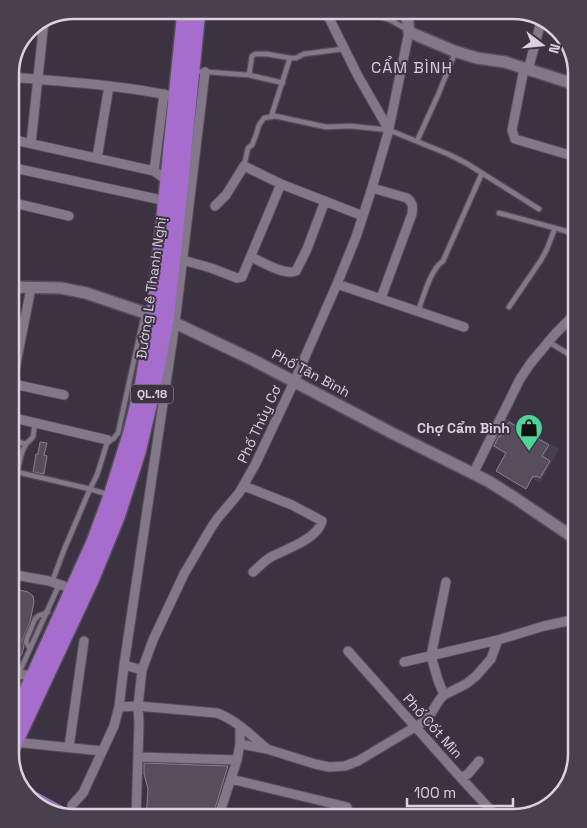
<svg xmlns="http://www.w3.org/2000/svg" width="587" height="828" viewBox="0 0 587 828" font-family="'Space Grotesk',sans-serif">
	<rect width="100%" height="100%" fill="#3c3342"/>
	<path fill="#493d51" d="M504 417 559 449 540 483 502 461 505 455 488 445Z"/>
	<path fill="#9a73b5" d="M18 782 66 808 63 815C42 814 32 800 19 786Z"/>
	<path fill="#564e5d" stroke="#8a8091" d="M509 422 549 445 542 456 550 461 540 478 536 476 535 477 533 476 526 489 496 471 506 453 494 446 499 436 500 437Z
		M40 442 47 443 44 455 47 456 44 474 33 472 36 454H38Z
		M10 588 28 592 33 596 34 602 30 622 22 641 24 646 22 654 18 659 10 661Z
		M144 763 228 766 212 818H146L148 789 144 774Z"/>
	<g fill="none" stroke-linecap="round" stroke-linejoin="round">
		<defs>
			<path id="lane" d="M362 10 392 21 406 29
				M326 12H341L349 10
				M194 71 249 75 283 83
				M249 75 252 56 255 54H267L290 58H296L304 54 343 49
				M271 117 290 58
				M417 141 438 95 455 53
				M244 166 248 148 252 145 256 135 259 125 264 118 275 116 326 127 350 126 389 130 448 154 466 163 539 209
				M499 213 577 234
				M509 307 541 260 547 249 555 228
				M418 311C424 296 430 270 443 261L482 173
				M549 342 570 355 571 358 577 363
				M10 440 26 444
				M17 472 90 489 110 495
				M10 501 22 452 26 444 33 437 35 423
				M52 582 64 550 90 489 97 475 108 440 113 439 118 433 144 315
				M30 649 26 642 27 638 35 619 38 616 48 612
				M19 673 59 585"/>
			<path id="street" d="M325 10 358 76 389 130
				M524 69 512 130 515 139 566 154 573 153 577 150
				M528 70 542 18
				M10 77C66 82 122 85 177 97
				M10 139 154 171 168 181
				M31 143 44 21
				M97 158 109 86
				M10 167 166 201
				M154 171 164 94
				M372 188 407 198C413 203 413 206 412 214L381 298
				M10 202 69 216
				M215 206 226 195 244 166 281 184 363 216
				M251 257C262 262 285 276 296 271L307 249 325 201
				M179 259 211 268 237 278 242 277 281 184
				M337 284 464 327
				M31 288 13 379 15 383 18 385 64 395
				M10 417 108 440
				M473 474 520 379 530 364 555 334 577 312
				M244 486 292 505 322 521C318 539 286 549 271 557 264 561 259 567 253 572
				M10 574 49 581 73 589
				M348 651 461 778 498 818
				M404 662 498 640 544 626 577 619
				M142 670 124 665 175 323 205 72
				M10 673 34 676
				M444 695 438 680 431 656 446 582
				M119 707 138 706 217 713C236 720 251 735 267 749
				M12 743H24L102 751
				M240 744 267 749 315 764 329 767 345 766 358 761 425 721 428 718 440 699 444 695 466 684 476 676 491 659 498 640
				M69 747 84 641
				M138 757 237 760
				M461 778 468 774 479 761
				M231 779 347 807
				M72 805 83 793 114 726 119 707 124 665
				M136 818 139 724 138 706 142 670 153 640 184 574 211 528 217 519 239 493 255 465 294 382 337 284 356 237 372 188 388 133 409 32
				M218 818 237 760 240 744V726"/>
			<path id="secondary" d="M406 10 409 32 454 51 477 58 505 62 577 85
				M10 287 61 288 86 293 175 323 251 359 392 433 488 481 512 496 577 540"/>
			<path id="highway" d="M10 728 94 542 111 496 131 432 142 387 154 316 185 10
				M10 753 92 578 117 517 138 452 152 393 166 320 173 257 198 10"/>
		</defs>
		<use href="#lane" stroke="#564f5a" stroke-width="7"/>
		<use href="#street" stroke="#564f5a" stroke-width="11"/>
		<use href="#secondary" stroke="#564f5a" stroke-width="14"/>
		<use href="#highway" stroke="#564f5a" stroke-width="18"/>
		<use href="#lane" stroke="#827889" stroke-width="4.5"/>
		<use href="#street" stroke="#827889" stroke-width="9"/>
		<use href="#secondary" stroke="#827889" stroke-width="11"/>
		<use href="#highway" stroke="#a76dcd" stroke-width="15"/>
	</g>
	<defs>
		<symbol id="shop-pin" viewBox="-11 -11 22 30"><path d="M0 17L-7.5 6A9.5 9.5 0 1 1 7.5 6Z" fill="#4fd399" stroke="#3c3342"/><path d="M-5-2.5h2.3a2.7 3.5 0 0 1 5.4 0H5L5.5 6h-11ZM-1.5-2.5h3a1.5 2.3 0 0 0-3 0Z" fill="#111"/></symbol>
	</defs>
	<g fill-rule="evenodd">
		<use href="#shop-pin" x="513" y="412" width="32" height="43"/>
	</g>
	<g text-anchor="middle" stroke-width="4" stroke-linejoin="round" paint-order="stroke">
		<rect fill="#3c3342" stroke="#a9a3ae" stroke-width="1" x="131" y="384.5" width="42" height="19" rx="4"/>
		<g font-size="12" font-weight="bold" fill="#d8d3dc">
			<text x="152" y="398">QL.18</text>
		</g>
		<g font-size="14" fill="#d8d3dc" stroke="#3c3342">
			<text transform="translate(151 288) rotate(-82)" y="5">Đường Lê Thanh Nghị</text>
			<text transform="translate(311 373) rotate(28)" y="5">Phố Tân Bình</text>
			<text transform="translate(259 424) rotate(-65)" y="5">Phố Thủy Cơ</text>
			<text transform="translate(433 726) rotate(48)" y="5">Phố Cốt Mìn</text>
		</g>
		<g font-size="14" font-weight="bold" fill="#d8d3dc" stroke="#3c3342" text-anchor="end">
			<text x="510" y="433">Chợ Cẩm Bình</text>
		</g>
		<g font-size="16" letter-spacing="1" fill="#d7cddf" stroke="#3c3342">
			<text x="412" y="73">CẨM BÌNH</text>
		</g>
	</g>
	<path d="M0 0H587V828H0ZM74 19H513A55 55 0 0 1 568 74V754A55 55 0 0 1 513 809H74A55 55 0 0 1 19 754V74A55 55 0 0 1 74 19Z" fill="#48404e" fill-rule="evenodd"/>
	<path fill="none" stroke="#d8d3dc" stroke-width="2.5" d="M74 19H513A55 55 0 0 1 568 74V754A55 55 0 0 1 513 809H74A55 55 0 0 1 19 754V74A55 55 0 0 1 74 19Z"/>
	<g transform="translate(542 45) rotate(106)" stroke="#3c3342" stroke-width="4" paint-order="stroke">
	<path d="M0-4L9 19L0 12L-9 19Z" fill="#d8d3dc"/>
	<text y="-8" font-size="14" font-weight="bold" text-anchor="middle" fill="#d8d3dc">N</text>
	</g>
	<path d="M407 798v8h106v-8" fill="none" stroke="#d8d3dc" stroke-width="2.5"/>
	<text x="414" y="798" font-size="15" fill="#d8d3dc" stroke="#3c3342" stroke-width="4" paint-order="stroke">100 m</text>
</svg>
